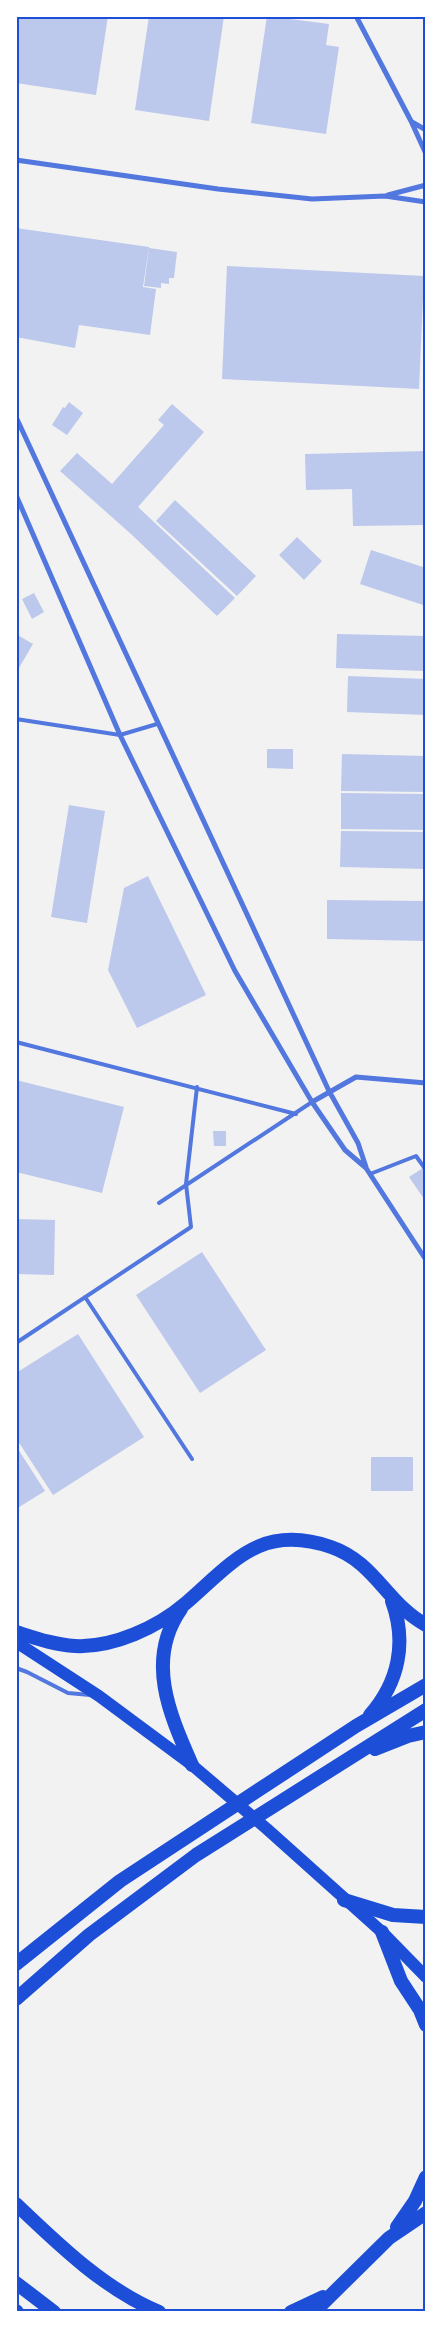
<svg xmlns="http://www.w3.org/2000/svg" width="442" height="2328" viewBox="0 0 442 2328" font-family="'Fira Sans',sans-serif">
	<rect width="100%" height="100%" fill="#f2f2f2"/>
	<path fill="#bdc9ec" d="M16 16H108L96 95 16 83Z
		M149 16H224L209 121 135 110Z
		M267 16 329 24 326 45 339 47 326 134 251 123Z
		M16 228 149 247 143 287 156 289 150 335 79 325 75 348 16 337Z
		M149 248 177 252 174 278H169V284L161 283V288L144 286Z
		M227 266 424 276 419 389 222 379Z
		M69 402 83 413 67 435 52 425 63 407 65 408Z
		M172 404 204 432 138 507 235 598 217 616 131 534 60 471 77 453 112 484 164 425 158 420Z
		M426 451V525L353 526 352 489 306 490 305 454Z
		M175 500 256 576 237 596 156 521Z
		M297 537 322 561 304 580 279 555Z
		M371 550 426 568V606L360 584Z
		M34 593 44 612 32 619 22 599Z
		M16 634 33 644 16 673Z
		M337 634 426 636V671L336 668Z
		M348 676 426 679V715L347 712Z
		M267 749H293V769L267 768Z
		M342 754 426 756V792L341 791Z
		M341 793 426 794V830L341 829Z
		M69 805 105 811 87 923 51 917Z
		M341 831 426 832V869L340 867Z
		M148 876 206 995 137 1028 108 970 124 888Z
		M327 900 426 901V941L327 939Z
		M16 1080 124 1107 102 1193 16 1172Z
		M213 1131H226V1146H214Z
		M426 1166V1202L409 1177Z
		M16 1219 55 1220 54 1275 16 1274Z
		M202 1252 266 1350 200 1393 136 1295Z
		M78 1334 144 1437 53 1495 16 1438V1373Z
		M16 1446 45 1491 16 1509Z
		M371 1457H413V1491H371Z"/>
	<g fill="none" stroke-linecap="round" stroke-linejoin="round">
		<path stroke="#5277de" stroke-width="4" d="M16 719 120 735 157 724
			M16 1042 296 1114
			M370 1174 416 1156 426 1170
			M159 1203 312 1102
			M85 1297 192 1459
			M16 1343 191 1227 186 1184 197 1087
			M16 1668 27 1672 68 1693 90 1695"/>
		<path stroke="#5277de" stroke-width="5" d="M356 16 411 121 426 154
			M412 122 426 130
			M16 160 218 189 312 199 385 196 426 202
			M388 195 426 185
			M16 417 329 1091 358 1143 366 1167
			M16 495 120 735 235 971 312 1102 345 1150 366 1168 426 1260
			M312 1102 356 1077 426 1083"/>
		<path stroke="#1d4ed8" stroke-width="12" d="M16 1642 99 1696 192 1765 267 1829 382 1932 426 1977"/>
		<path stroke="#1d4ed8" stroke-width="14" d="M181 1609C145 1660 170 1715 192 1765
			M16 1632C35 1638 55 1645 75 1646 113 1648 158 1627 186 1603 233 1562 261 1523 331 1547 375 1562 387 1604 426 1625
			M370 1715C399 1682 407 1642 392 1601
			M375 1749 408 1736 426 1732
			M344 1900 393 1915 426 1917
			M382 1932 401 1981 420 2010 426 2025
			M16 1964 120 1881 356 1726 426 1685
			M16 1999 89 1935 196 1855 426 1710
			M16 2204C59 2245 104 2289 159 2312
			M397 2227 415 2201 426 2177
			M16 2283 54 2312
			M16 2311 17 2312
			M291 2312 323 2297
			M314 2312 389 2238 426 2213"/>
	</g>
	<rect width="442" height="2328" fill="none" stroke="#ffffff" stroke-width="35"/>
	<rect x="18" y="18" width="406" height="2292" fill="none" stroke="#1d4ed8" stroke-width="2"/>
</svg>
